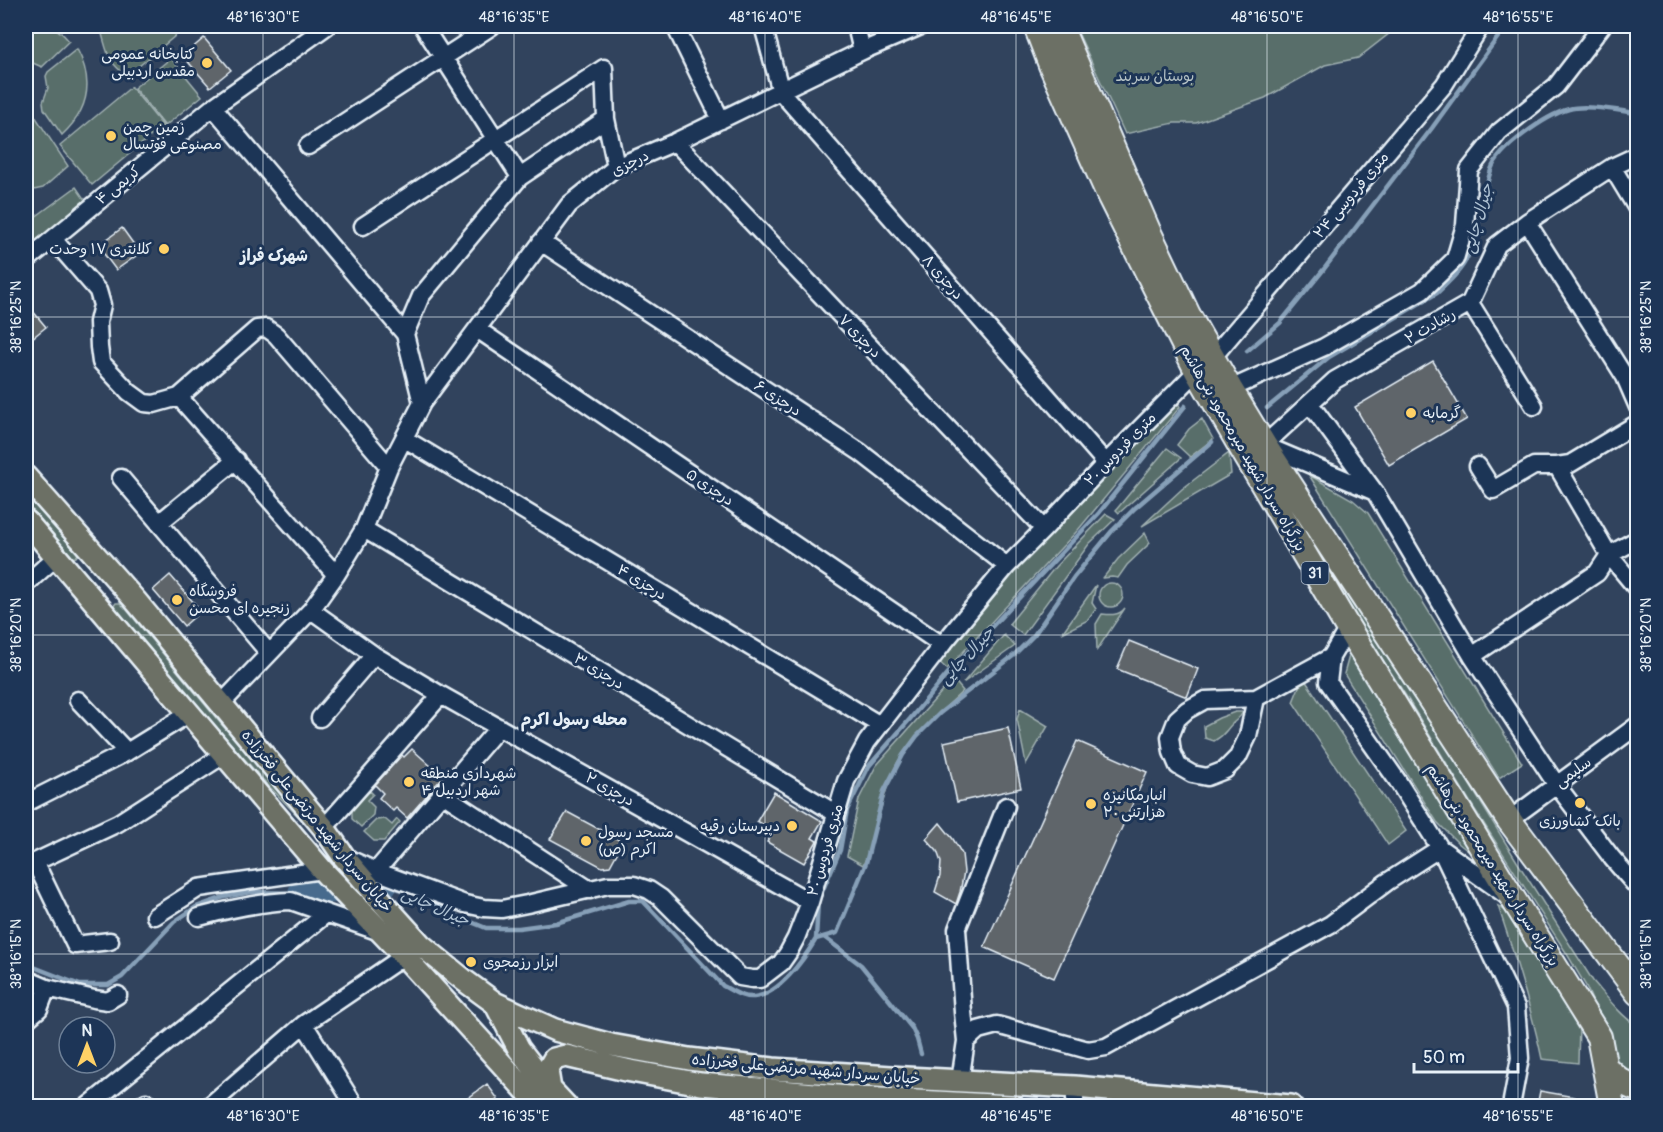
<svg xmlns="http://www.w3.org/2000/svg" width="1663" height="1132" viewBox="0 0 1663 1132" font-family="Pangolin,'Playpen Sans Arabic',sans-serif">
	<rect width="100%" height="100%" fill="#31435d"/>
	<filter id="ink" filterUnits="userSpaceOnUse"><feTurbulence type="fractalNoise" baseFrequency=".0167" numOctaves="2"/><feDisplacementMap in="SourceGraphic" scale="12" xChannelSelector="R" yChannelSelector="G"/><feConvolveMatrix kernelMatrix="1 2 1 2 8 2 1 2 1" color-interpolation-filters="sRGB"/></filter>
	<g filter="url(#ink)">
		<path fill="#586e6a" stroke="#a0b0b1" stroke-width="1.5" d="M26 26C47 25 54 23 69 41L42 67 26 60Z
			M112 26H187L127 76C108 62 108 55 102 34Z
			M1075 26H1399L1358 58 1325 65 1265 98 1196 123H1174L1125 134Z
			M77 49C94 81 89 110 62 135L44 109 43 102 48 88 46 76 48 72Z
			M171 58 202 96 165 126 134 88Z
			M131 87 163 126 92 185 60 146Z
			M31 110 68 166 43 188 34 190 26 185V111Z
			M1088 122 1412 691 1521 868 1593 981C1606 996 1620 1015 1637 1026V1079L1614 1063 1604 1028 1586 986 1567 954 1472 805 1406 696 1337 588 1283 500Z
			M76 187 85 200 26 251 29 232 27 223Z
			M1178 403 1180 407 1078 530 947 669 936 659 1022 563Z
			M1202 419 1213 439 1190 457 1177 445 1189 429Z
			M1167 448 1181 458 1119 513 1116 510Z
			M1229 453 1231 474 1142 526 1182 489Z
			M1309 475 1353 500 1368 513 1522 763 1499 778Z
			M26 494 78 554 76 557 72 558 67 554 26 505Z
			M1106 514 1115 519 1089 544 1023 635 1009 624 1056 566Z
			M1145 533 1150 543 1127 565 1118 578 1112 577 1103 578 1118 559Z
			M1099 595a12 12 0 1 1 24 0a12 12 0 1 1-24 0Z
			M1096 585 1092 603 1096 609 1088 620 1062 633Z
			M116 603H120L126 609 221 724 272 781 312 831 266 783 114 613 112 608Z
			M1125 608 1097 650 1096 624 1102 614C1111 615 1119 616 1125 608Z
			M1004 635 1015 646 963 683Z
			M1354 638 1493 871 1458 843 1437 822 1344 674Z
			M1303 677 1406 831 1388 845 1293 702Z
			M953 679 963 691C939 714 906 740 893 772 880 802 877 835 863 865L847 856 859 799 876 766Z
			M1020 709 1048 726 1026 764 1017 719Z
			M1235 712H1243C1240 718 1237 719 1233 723 1224 732 1226 734 1214 741L1205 738 1204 726 1219 718Z
			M370 791 373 794 367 800 374 807 373 815 361 827 352 819V808Z
			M385 819 392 825 397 819 400 822 384 841H374L364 832 376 820Z
			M1498 906 1512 915 1579 1025 1578 1063 1542 1059C1531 1007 1515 956 1498 906Z"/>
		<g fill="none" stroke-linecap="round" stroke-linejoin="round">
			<path stroke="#87a0b8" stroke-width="4.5" d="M1247 351 1280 323 1324 269 1432 128 1506 26
				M1267 408 1329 357 1437 293C1449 282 1462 270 1469 254 1481 228 1482 197 1491 170 1498 148 1547 115 1569 109 1585 104 1620 111 1638 113
				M384 885 411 892
				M418 895 459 917 486 928H519L556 923 629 901H643L723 986C733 991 742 998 754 997 779 995 804 959 816 939L837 933 866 863 884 791 903 755 917 736 940 713 1013 656 1034 635 1074 577 1112 531 1135 508 1212 442
				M824 937 861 965 912 1028 917 1039 921 1054
				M816 939 818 901 840 850 847 810 869 766 910 719 950 671 1099 513 1185 406
				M26 964 80 985H108L122 977 174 922 196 907 224 897 251 892 301 893"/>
			<path stroke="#466a8d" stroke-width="26" d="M301 893 384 885"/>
		</g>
		<path fill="#5f656b" stroke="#e8f1f8" stroke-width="1.5" d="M204 38 231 70 210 87 183 56Z
			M122 228 140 253 116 270 98 246Z
			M26 303 46 327 26 343Z
			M1433 361 1467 419 1389 465 1355 407Z
			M170 575 201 611 184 626 153 590Z
			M1129 641 1198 669 1187 697 1117 669Z
			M1008 728 1021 788 957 802 944 742Z
			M1077 741 1147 772 1054 978 984 947Z
			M412 749 443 777 407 818 396 808 393 811 379 798 383 793 375 785 402 755 404 757Z
			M774 792 822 821 812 838 817 841 804 863 767 842 774 831 757 821Z
			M567 812 623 842 610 866 602 867 550 839Z
			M940 823 953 839 962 854 964 872 960 892 956 904 935 892 940 876 941 862 937 851 926 839Z
			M487 1084 498 1099 487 1107H456Z
			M1540 1091 1575 1097 1574 1107 1538 1101Z"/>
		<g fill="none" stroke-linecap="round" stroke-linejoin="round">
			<defs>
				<path id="minor" d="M423 26 520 177
					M675 26 721 120
					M763 26 781 92 1106 463
					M856 26 862 51
					M213 107 405 334
					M675 142 1044 529
					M308 146 492 26
					M1638 155 1612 167 1527 222 1497 245 1470 303 1335 380 1264 445 1375 492 1472 656 1556 784 1612 858 1638 888
					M1612 167 1638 210
					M1527 222 1625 377 1638 407
					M363 226 604 68 606 119 616 167
					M53 239 98 291 102 305 98 322 99 347 101 362 129 392 144 403 154 404 179 397 257 329 266 328 276 335 389 467
					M541 242 860 452 1007 566
					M26 261 213 107 327 26
					M1470 303 1534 406
					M477 329 942 645
					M1212 358 1444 85 1481 26
					M1230 389 1324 347 1422 291 1455 259 1465 225 1469 170 1499 132 1556 86 1602 26
					M179 397 336 575
					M422 403 405 334 421 296 520 177 606 119
					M1310 404 1374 491
					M405 439 880 725
					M236 460 159 523 269 653
					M1478 466 1493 490 1534 466H1557L1570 464 1638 423
					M1557 466 1609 555 1638 590
					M121 478 159 523
					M364 529 835 813
					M26 584 56 557
					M311 610 374 655 441 695 810 902
					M1348 628 1331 657 1328 682 1397 780 1440 848 1516 1007 1520 1058 1511 1106
					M1472 656 1597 573 1609 555 1638 539
					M1256 698 1248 736 1238 757 1225 770 1207 777 1192 774 1178 766 1172 752 1170 737 1177 719 1187 710 1205 700 1256 698 1331 657
					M78 700 127 752
					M221 704 311 610 336 575 364 529 389 467 422 403 569 205 616 167 675 142 862 51 921 26
					M320 718 374 655
					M441 793 590 890
					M26 803 127 752 190 713
					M1509 820 1638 725
					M324 828 441 695
					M347 858 376 871 465 904 484 908 502 909 527 904 608 885H634L649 890 661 898 740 977 752 979H760L781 963 788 953 796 938 810 902 846 781 867 742 942 645 1007 566 1044 529 1106 463 1197 371
					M35 862 75 945 110 941
					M26 865 35 862 118 823 225 754
					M376 871 499 727
					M155 916 199 888 322 870
					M199 917C229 909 261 902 291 901L380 932
					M26 979 47 988 94 999 108 1001 118 995
					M26 1020 39 1009 47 988
					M304 1024 355 1106
					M966 1041 978 1030 997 1025 1088 1050 1106 1047 1331 924 1387 882 1440 848 1507 896
					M960 1081 966 1041 963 1012 957 929 1006 806
					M88 1106 326 914
					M141 1106 146 1102
					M209 1106 304 1024 404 956
					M775 1106 785 1091
					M1075 1106V1087"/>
				<path id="major" d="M26 477 135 600 324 828 344 857 384 904 421 945 465 981 495 1003 555 1030 611 1045 689 1059 773 1069 906 1078 1075 1087 1291 1106
					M26 521 323 871 404 956 540 1106
					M495 1003 519 1049 550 1089 566 1106
					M550 1089 547 1071 554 1059 566 1056 626 1070 701 1084 861 1098 1012 1106"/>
				<path id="highway" d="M1036 26 1051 65 1110 197 1197 371 1245 454 1348 628 1515 902 1599 1037 1612 1106
					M1060 26 1149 233 1188 315 1230 389 1264 445 1509 820 1638 993
					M1605 1067C1615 1077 1624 1085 1638 1089"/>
			</defs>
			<use href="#minor" stroke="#e8f1f8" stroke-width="21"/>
			<use href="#major" stroke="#e8f1f8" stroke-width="26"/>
			<use href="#highway" stroke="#e8f1f8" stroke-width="28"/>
			<use href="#minor" stroke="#1d3557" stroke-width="16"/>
			<use href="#major" stroke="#6c7065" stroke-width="21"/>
			<use href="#highway" stroke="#6c7065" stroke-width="24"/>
		</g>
	</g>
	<path fill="none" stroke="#e8f1f8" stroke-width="1.5" stroke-opacity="0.45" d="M263 26V1106M514 26V1106M765 26V1106M1016 26V1106M1267 26V1106M1518 26V1106M26 317H1638M26 635H1638M26 954H1638"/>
	<g fill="#ffd166" stroke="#1d3557" stroke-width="2">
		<circle cx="207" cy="63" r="6"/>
		<circle cx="111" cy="136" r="6"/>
		<circle cx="164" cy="249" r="6"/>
		<circle cx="1411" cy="413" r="6"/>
		<circle cx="177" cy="600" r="6"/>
		<circle cx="409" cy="782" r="6"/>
		<circle cx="1580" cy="803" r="6"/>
		<circle cx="1091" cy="804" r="6"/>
		<circle cx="792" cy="826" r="6"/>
		<circle cx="586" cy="841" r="6"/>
		<circle cx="471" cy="962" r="6"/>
	</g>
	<g text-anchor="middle" stroke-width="6" stroke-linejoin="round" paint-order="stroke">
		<rect fill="#1d3557" stroke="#abb9c8" stroke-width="1.5" x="1301.5" y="562" width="27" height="22" rx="4.5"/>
		<g font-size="14" font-weight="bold" fill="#e8f1f8">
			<text x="1315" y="578">31</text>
		</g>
		<g font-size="15" fill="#e8f1f8" stroke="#1d3557" text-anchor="start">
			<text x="195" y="59" text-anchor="end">کتابخانه عمومی<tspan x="195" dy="17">مقدس اردبیلی</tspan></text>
			<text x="123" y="132">زمین چمن<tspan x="123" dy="17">مصنوعی فوتسال</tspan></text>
			<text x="152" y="254" text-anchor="end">کلانتری ۱۷ وحدت</text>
			<text x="1423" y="418">گرمابه</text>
			<text x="189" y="596">فروشگاه<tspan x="189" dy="17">زنجیره ای محسن</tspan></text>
			<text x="421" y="778">شهرداری منطقه<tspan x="421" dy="17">۴ شهر اردبیل</tspan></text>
			<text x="1103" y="800">انبارمکانیزه<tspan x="1103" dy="17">۲۰ هزارتنی</tspan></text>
			<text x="1580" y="826" text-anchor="middle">بانک کشاورزی</text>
			<text x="780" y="831" text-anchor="end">دبیرستان رقیه</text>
			<text x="598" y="837">مسجد رسول<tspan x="598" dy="17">اکرم (ص)</tspan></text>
			<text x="483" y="967">ابزار رزمجوی</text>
		</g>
		<g font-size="15" fill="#b6c3c6" stroke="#1d3557">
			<text x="1155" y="81">بوستان سربند</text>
		</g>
		<g font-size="15" fill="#e8f1f8" stroke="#1d3557">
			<text transform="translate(630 163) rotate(-27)" y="5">درجزی</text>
			<text transform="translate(118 185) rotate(-39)" y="5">کریمی ۴</text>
			<text transform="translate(1351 195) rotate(-50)" y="5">۲۴ متری فردوسی</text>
			<text transform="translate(943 277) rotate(49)" y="5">درجزی ۸</text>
			<text transform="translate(1430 326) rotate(-30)" y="5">رشادت ۲</text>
			<text transform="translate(860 336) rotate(46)" y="5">درجزی ۷</text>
			<text transform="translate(778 398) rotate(33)" y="5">درجزی ۶</text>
			<text transform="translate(1243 448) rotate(60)" y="5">بزرگراه سردار شهید میرمحمود بنی‌هاشم</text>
			<text transform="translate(1120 449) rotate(-46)" y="5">۲۰ متری فردوس</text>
			<text transform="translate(710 487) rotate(34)" y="5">درجزی ۵</text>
			<text transform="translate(642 582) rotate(31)" y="5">درجزی ۴</text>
			<text transform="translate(599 671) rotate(31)" y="5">درجزی ۳</text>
			<text transform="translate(1573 772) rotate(-36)" y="5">سلیمی</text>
			<text transform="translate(610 789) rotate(29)" y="5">درجزی ۲</text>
			<text transform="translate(317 821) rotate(51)" y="5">خیابان سردار شهید مرتضی‌علی فخرزاده</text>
			<text transform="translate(825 850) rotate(-74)" y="5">۲۰ متری فردوس</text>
			<text transform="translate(1493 865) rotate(58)" y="5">بزرگراه سردار شهید میرمحمود بنی‌هاشم</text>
			<text transform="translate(806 1069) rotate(5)" y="5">خیابان سردار شهید مرتضی‌علی فخرزاده</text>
		</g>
		<g font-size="16" font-style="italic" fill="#afc2d3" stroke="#1d3557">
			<text transform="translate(1477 218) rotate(-74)" y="6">جیرال چایی</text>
			<text transform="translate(966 655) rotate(-47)" y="6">جیرال چایی</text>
			<text transform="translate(436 906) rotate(24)" y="6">جیرال چایی</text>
		</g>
		<g font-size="16" font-weight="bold" fill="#e8f1f8" stroke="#1d3557">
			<text x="274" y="261">شهرک فراز</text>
			<text x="574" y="725">محله رسول اکرم</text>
		</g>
	</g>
	<rect width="1663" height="1132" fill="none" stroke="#1d3557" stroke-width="66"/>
	<g transform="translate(87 1045)"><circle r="28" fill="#1d3557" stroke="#6e8097" stroke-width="1.5"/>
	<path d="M0-4.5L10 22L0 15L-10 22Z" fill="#ffd166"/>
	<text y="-9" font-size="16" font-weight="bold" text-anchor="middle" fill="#e8f1f8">N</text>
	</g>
	<path d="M1414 1063v9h104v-9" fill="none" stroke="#e8f1f8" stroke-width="3"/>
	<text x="1423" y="1063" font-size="18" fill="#e8f1f8" stroke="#1d3557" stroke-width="4.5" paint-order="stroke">50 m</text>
	<rect x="33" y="33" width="1597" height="1066" fill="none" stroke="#e8f1f8" stroke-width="2"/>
	<g font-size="15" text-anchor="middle" fill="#e8f1f8">
		<text x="263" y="22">48°16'30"E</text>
		<text x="514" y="22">48°16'35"E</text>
		<text x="765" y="22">48°16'40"E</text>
		<text x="1016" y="22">48°16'45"E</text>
		<text x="1267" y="22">48°16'50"E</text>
		<text x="1518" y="22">48°16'55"E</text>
		<text transform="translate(16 317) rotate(-90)" y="5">38°16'25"N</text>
		<text transform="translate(1646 317) rotate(-90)" y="5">38°16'25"N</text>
		<text transform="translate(16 635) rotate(-90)" y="5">38°16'20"N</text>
		<text transform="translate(1646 635) rotate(-90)" y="5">38°16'20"N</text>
		<text transform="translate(16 954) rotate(-90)" y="5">38°16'15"N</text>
		<text transform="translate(1646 954) rotate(-90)" y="5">38°16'15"N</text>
		<text x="263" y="1121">48°16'30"E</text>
		<text x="514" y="1121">48°16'35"E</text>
		<text x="765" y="1121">48°16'40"E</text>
		<text x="1016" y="1121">48°16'45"E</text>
		<text x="1267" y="1121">48°16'50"E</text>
		<text x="1518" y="1121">48°16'55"E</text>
	</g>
</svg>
